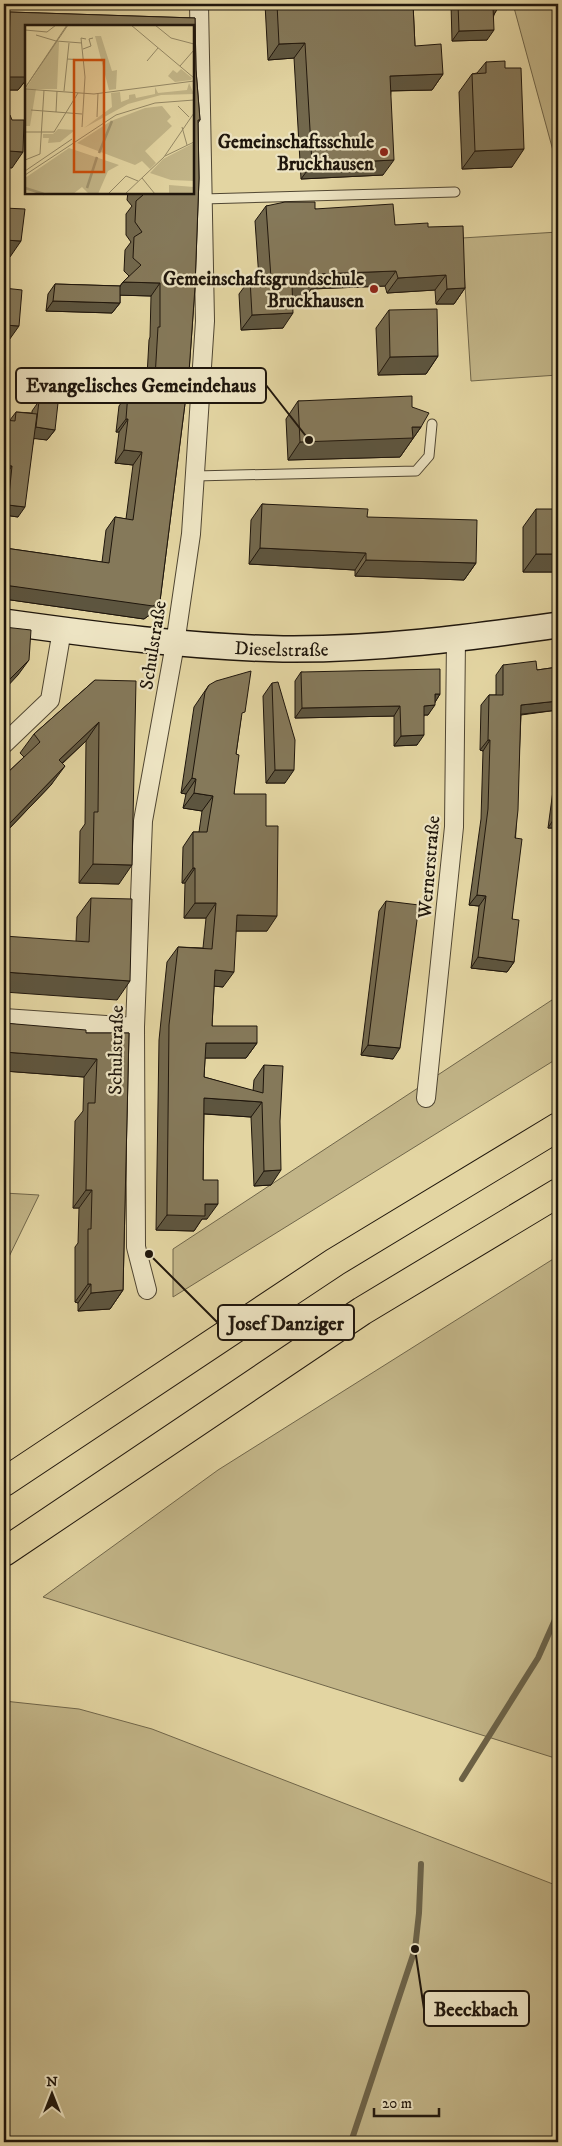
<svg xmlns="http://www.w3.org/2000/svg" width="562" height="2146" viewBox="0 0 562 2146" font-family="'IM FELL DW Pica',serif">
	<rect width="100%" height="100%" fill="#e3d5a2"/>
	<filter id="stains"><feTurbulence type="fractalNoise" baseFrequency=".004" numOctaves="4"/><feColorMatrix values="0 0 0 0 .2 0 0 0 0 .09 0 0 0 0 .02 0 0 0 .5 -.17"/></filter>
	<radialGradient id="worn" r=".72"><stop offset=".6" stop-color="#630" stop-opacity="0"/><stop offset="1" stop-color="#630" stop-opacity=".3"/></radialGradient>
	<path fill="#c2b588" stroke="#70664a" d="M513 4H558V171L555 158Z
		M558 232V375L471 381 462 238Z
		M558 996V1058L173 1297V1249Z
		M4 1193 39 1195 4 1267Z
		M558 1256V1759L43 1597 218 1470Z
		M4 1701 79 1709 152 1729 558 1886V2142H4Z"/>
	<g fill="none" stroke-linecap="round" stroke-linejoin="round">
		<path stroke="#6c6247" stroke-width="6" d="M462 1779 538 1658 558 1613
			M351 2142 415 1949 419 1913 421 1864"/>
		<defs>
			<path id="lane" d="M203 199 455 192
				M195 476 416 471 429 456 432 424"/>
			<path id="street" d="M4 744 50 700 62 630
				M4 1018 135 1027
				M426 1098 454 827 456 639
				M147 1290 136 1247 135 1027 143 821 175 644 191 534 205 321 199 4"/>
			<g id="secondary">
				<path id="s1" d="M4 622C97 635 189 647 283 649 375 650 467 638 558 625"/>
			</g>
			<path id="highway" d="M4 1482 335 1262 558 1127
				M4 1552 362 1311 558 1193"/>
		</defs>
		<use href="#lane" stroke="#504632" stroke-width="11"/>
		<use href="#street" stroke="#504632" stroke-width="20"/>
		<use href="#secondary" stroke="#1f160c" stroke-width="28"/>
		<use href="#highway" stroke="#1f160c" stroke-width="30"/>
		<use href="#lane" stroke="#ede4c3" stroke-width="9"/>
		<use href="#street" stroke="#ede4c3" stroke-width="18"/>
		<use href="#secondary" stroke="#ede4c3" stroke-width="25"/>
		<use href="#highway" stroke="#e3d5a2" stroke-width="28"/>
	</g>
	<path fill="#72684d" stroke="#1f160c" d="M265 4H413L415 46 443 74 432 90 391 91 383 175 301 179 294 58 268 60Z
		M451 4H499L494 15 487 40 452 41Z
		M10 12 195 18 196 70 200 120 198 123 199 178 195 287 189 372 160 601 151 614 144 619 4 599V549L5 548 102 562 106 530 115 517 126 519 133 465 115 463 119 432H116L119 406 128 393 146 394 149 340 150 337 151 296 120 295V303L112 313 46 311 48 294 55 284 120 286 123 282 129 276 124 271 125 250 131 242 126 235V214L132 206 127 200 128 192H192V26H26V80L18 90H4V20Z
		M486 62 505 68 512 167 462 169 459 92 472 74 477 73Z
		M266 206 315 209 395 225 428 227 465 288 454 304H436L435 290 387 293 385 286 311 289 306 296 293 298 283 328 241 330 239 294 250 279H259L255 221Z
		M389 310 438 356 426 374 378 375 376 328Z
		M39 401 55 430 47 440 34 438 18 517 4 515V488L10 420 16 412 32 413V411Z
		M298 401 412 407 421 427 400 457 288 460 286 419Z
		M262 504 367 517 476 563 464 580 355 576V570L249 564 251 520Z
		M536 509 558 572H523V527Z
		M503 665 537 670 558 667V710L521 715 512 919 514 962 507 972 471 968 479 906 469 905 481 819 483 751 480 750 481 705 489 695H496V675Z
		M301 672 440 694 435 702 428 715H424L417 745 394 746V716L295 718V681Z
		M95 680 119 884 79 883 80 831 85 824 86 741 62 764 51 785 4 834V776L24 757 20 753 34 734Z
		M272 683 285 783H266L263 696Z
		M209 685 241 718 236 754 234 794 267 931H236L223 987 214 986 212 1026 257 1043 246 1058H205L204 1077 253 1091 254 1080 264 1065 271 1185 254 1186 251 1117 204 1114 203 1180 207 1219H202L194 1231 156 1230 159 1040 167 962 178 947 203 948 206 918H184L185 883H182L183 847 193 832H199L202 811 183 808 186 794 181 793 194 707Z
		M558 765V828H548L556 768Z
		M91 898 117 1000 76 941 77 917Z
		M386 901 393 1059 361 1055 379 911Z
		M4 1023 86 1033H129L123 1290 110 1309 78 1311V1303L75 1302V1247L78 1243 79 1208H73L75 1121 83 1111 84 1077 4 1071Z"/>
	<path fill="#5d553f" stroke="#1f160c" d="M493 7H499L492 17Z
		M494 30 487 40 452 41 459 31Z
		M305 43 294 58 268 60 279 44Z
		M26 69V80L18 90H4V83L8 77Z
		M443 74 432 90 380 91 390 76Z
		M524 149 512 167 462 169 475 151Z
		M9 151 23 152 12 168H4Z
		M394 160 383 175 301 179 312 164Z
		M4 240 21 241 10 257H4Z
		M396 271 385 286 311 289 306 296 281 299 292 284 316 274Z
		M446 275 435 290 387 293 398 278Z
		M123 282 160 283 151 296 114 295Z
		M465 288 454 304H436L447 289Z
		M53 301 120 303 112 313 46 311Z
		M293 313 283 328 241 330 252 315Z
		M4 325 19 326 7 343H4Z
		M438 356 426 374 378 375 390 357Z
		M126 419H128L119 432H116Z
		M36 427 55 430 47 440 29 438Z
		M412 427H421L400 457 288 460 300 442Z
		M124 450 142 452 133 465 115 463Z
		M4 465 12 466 5 476H4Z
		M8 505 25 507 18 517 4 515V511Z
		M260 548 366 553 355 570 249 564Z
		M536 554H558V572H523Z
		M366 560 476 563 464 580 355 576Z
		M4 585 160 601 151 614 144 619 4 599Z
		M29 660 18 675 4 690V685Z
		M435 694H440L434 704Z
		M558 701V710L514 715 521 705Z
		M435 705 428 715H417L424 706Z
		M400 706 394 716 295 718 302 708Z
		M99 722 86 741 45 779 59 760Z
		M424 735 417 745 394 746 401 736Z
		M488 740H490L483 751 480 750Z
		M65 766 51 785 4 834V830L9 824Z
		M275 770H294L285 783H266Z
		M192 778 196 779 186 794 181 793Z
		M194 793 213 796 202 811 183 808Z
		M555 817 558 818V828H548Z
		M93 864 132 865 119 884 79 883Z
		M193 868H195L185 883H182Z
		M477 895 486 896 479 906 469 905Z
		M195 903H216L206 918H184Z
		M237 915 277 916 267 931H226Z
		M478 957 514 962 507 972 471 968Z
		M215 970 234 972 223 987 204 985Z
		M4 972 130 981 117 1000 4 992Z
		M206 1043H257L246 1058H195Z
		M368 1045 400 1048 393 1059 361 1055Z
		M4 1052 97 1059 84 1077 4 1071Z
		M204 1098 262 1102 251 1117 193 1113Z
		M281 1170 271 1185 254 1186 264 1171Z
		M86 1190H92L79 1208H73Z
		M205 1204H218L207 1219H202L194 1231 156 1230 167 1215Z
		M88 1284H91L78 1303 75 1302Z
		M123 1290 110 1309 78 1311 91 1293Z"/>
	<path fill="#85795a" stroke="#1f160c" d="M277 4H413L415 46 441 44 443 74 390 76 394 160 312 164 305 43 279 44Z
		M458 4H499V7H493L494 30 459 31Z
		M10 12 195 18 196 70 200 120H198L199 178 195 287 189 372 160 601 153 606 4 585V558L5 548 109 563 115 517 133 520 142 452 124 450 128 419H126L128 393 154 395 158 327H160V283L123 282 141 265 133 258 134 237 142 232 135 222 136 201 143 195 141 192H192V26H26V77H8Z
		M505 61V68H521L524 149 475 151 472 74 486 73V62Z
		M4 115H10L12 120H24L23 152 9 151 4 208Z
		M285 202H315V209L393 204 395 225 428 223V227L463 226 465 288 447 289 446 275 398 278 396 271 316 274 317 281 292 284 293 313 252 315 250 279 271 278 266 206Z
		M4 208 25 209 21 241 4 240Z
		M55 284 120 286V303L53 301Z
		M4 288 22 290 19 326 4 325Z
		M437 309 438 356 390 357 389 310Z
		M412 396V407L429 413 421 427H412L413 438 300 442 298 401Z
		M39 401 58 403 55 430 36 427Z
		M16 412 37 414 25 507 8 505 12 466 4 465V420L15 421Z
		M262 504 368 509 367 517 477 520 476 563 366 560V553L260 548Z
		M536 509H558V554H536Z
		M4 627 31 630 29 660 4 685Z
		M536 661 537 670 558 667V701L521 705 518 810 515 838 522 839 512 919 519 920 514 962 478 957 486 896 477 895 488 809 490 740H488L489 695H503V665Z
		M440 669V694H435V705L424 706V735L401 736 400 706 302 708 301 672Z
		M251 671 245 712 242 713 236 754 239 755 234 794H266V826H278L277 916 237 915 234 972 215 970 212 1026H257V1043H206L204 1077 263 1093 264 1065 283 1066 280 1121 281 1170 264 1171 262 1102 204 1098 203 1180H218V1204H205V1216L167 1215 169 1025 178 947 212 949 216 903H195V868H193V832H207L213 796 194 793 196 779 192 778 205 692 209 685 216 681Z
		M95 680 136 681 132 865 93 864 94 812H98L99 722 59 760 65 766 9 824 4 831V776L40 742 34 734Z
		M278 682 295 740 294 770H275L272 683Z
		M558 794V818L555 817Z
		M91 898 132 899 130 981 4 972V936L89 942Z
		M386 901 419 905 400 1048 368 1045Z
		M4 1023 86 1030V1033H129L123 1290 91 1293V1284H88V1229H91L92 1190H86L88 1103H95L97 1059 4 1052Z
		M4 1120 7 1121 4 1187Z"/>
	<g fill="#8f2418" stroke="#ede4c3" stroke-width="2">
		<circle cx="384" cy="152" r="5"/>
		<circle cx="374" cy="289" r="5"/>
	</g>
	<g text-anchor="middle" stroke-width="4.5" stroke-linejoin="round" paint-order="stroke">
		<g font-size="19" font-weight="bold" fill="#1f160c" stroke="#ede4c3" text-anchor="end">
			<text x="374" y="148">Gemeinschaftsschule<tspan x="374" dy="22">Bruckhausen</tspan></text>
			<text x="364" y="285">Gemeinschaftsgrundschule<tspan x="364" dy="22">Bruckhausen</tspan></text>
		</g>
		<g font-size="19" fill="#1f160c" stroke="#ede4c3">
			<text transform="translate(152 645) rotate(-81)" y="7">Schulstraße</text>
			<text dy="7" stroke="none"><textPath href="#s1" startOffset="279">Dieselstraße</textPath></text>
			<text transform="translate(428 867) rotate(-85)" y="7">Wernerstraße</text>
			<text transform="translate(115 1050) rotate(-89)" y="7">Schulstraße</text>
		</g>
	</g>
	<g transform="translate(25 25)">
		<rect width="169" height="169" fill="#e3d5a2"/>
		<path d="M70 11H76L87 46 92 45 91 64 84 65ZM31 17H34L32 64H11L5 101H0V65ZM156 44 167 53 166 55 150 57 143 51 148 45 152 48ZM164 58 169 69 136 70 103 79 59 103 87 82 86 68 95 67 96 77 104 74V70L110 69 111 73 130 69V62L133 68 162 65ZM137 81 146 92 142 96 147 101 120 126 131 138 125 144 117 136 110 140 52 118 86 96 120 83ZM33 104 50 105 35 117 23 118 24 113H18V109H28ZM169 118V156L146 155 125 148 138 134ZM44 123 94 140 83 146 73 169H64L57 162 48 169 0 167V153ZM144 160 169 162V169H144Z" fill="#c2b588"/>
		<path fill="none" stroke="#a0946f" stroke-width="2.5" d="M74 128 87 96M0 163 19 169M62 163 72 132"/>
		<path fill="none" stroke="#958966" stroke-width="1" d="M106 0 169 53M130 0 146 13 169 19M0 5 22 7 31 0M11 10 31 16 57 18M58 24 66 21 64 14 68 13M42 34 60 35M122 36 133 23M155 41 169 25M0 63 43 0M0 63 42 0M0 64 69 69 169 56M39 66 44 18M153 81 164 92M6 85 57 89M31 87 32 66M72 92 73 68M57 102 60 52 56 13 61 14M157 102 162 120M0 107H29L53 68M140 131 169 117M0 135 15 129 19 65M0 146 47 114M0 150 91 90 130 78 169 75M117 153 130 169M83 169 101 151 113 156M100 169 139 132 169 88"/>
		<path fill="#ca4f0c" fill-opacity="0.15" stroke="#ca4f0c" stroke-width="2.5" d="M49 35H79V147H49Z"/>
		<rect width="169" height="169" fill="none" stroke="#1f160c" stroke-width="2.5"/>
	</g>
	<path fill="none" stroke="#1f160c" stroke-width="2" d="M309 440L266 385M149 1254L218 1323M415 1949L424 2009"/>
	<g fill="#1f160c" stroke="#ede4c3" stroke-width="2">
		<circle cx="309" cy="440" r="5"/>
		<circle cx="149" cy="1254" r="5"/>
		<circle cx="415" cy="1949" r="5"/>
	</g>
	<g fill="#ede4c3" stroke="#1f160c" stroke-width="2">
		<rect x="16" y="368" width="250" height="35" rx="5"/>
		<rect x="218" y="1305" width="136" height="35" rx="5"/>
		<rect x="424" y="1991" width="105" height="35" rx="5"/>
	</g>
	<g font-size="20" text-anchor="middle" font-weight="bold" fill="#1f160c">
		<text x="141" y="392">Evangelisches Gemeindehaus</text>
		<text x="286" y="1330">Josef Danziger</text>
		<text x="476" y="2016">Beeckbach</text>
	</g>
	<rect width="562" height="2146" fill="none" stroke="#e3d5a2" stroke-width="20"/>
	<rect x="5" y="5" width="552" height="2136" fill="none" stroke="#1f160c" stroke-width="2.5"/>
	<rect x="10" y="10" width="542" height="2126" fill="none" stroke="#1f160c"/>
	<g transform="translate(52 2094)" stroke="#ede4c3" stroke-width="4" paint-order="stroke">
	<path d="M0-4L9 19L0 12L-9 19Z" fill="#1f160c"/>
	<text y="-8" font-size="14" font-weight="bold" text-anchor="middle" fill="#1f160c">N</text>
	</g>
	<path d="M374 2108v8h65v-8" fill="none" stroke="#1f160c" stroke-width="2.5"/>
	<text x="382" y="2108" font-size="15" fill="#1f160c" stroke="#ede4c3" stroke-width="4" paint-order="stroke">20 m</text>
	<rect width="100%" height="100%" filter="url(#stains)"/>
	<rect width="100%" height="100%" fill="url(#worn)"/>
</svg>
